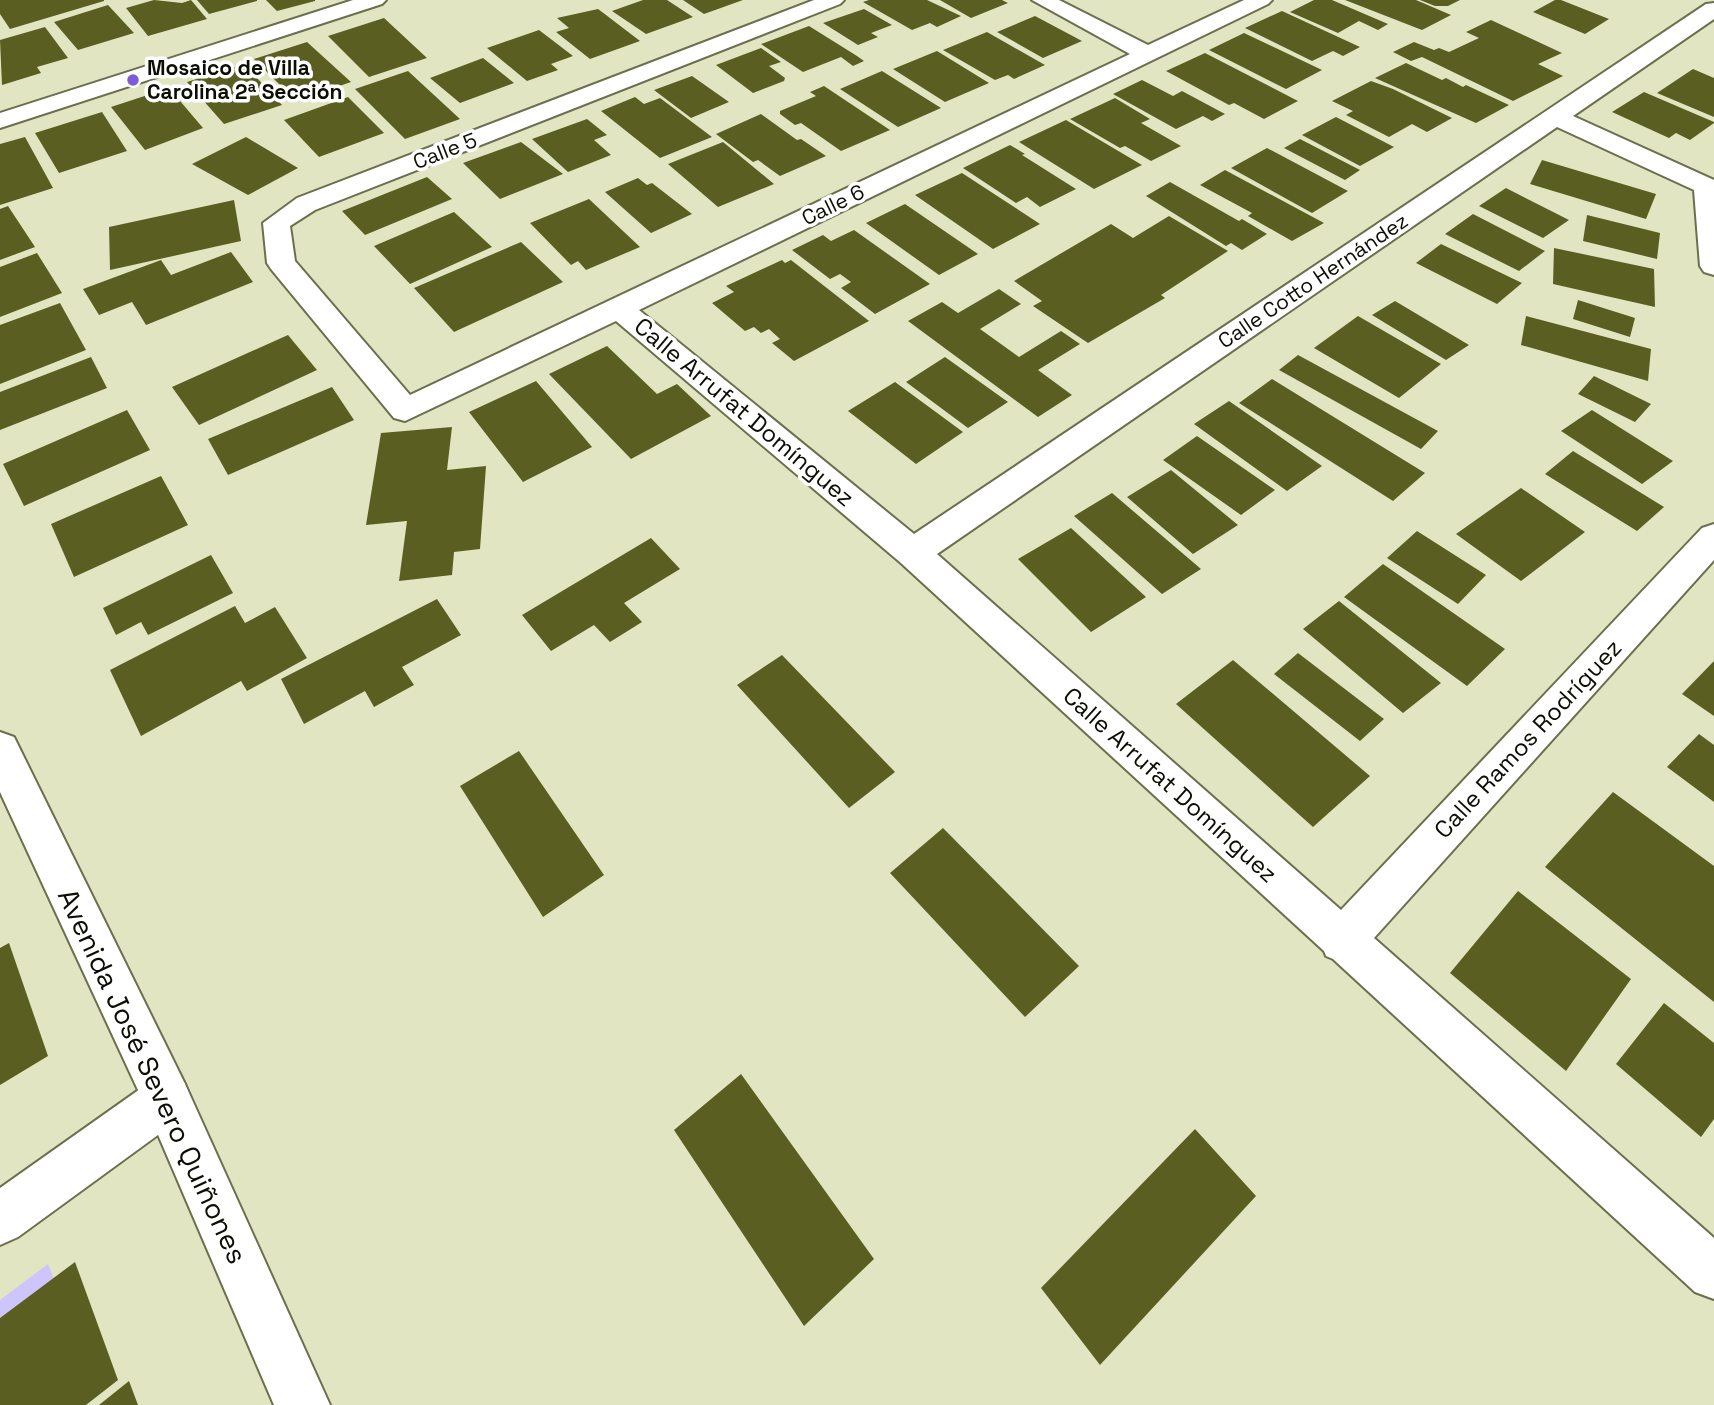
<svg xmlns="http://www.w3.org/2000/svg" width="1714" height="1405" viewBox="0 0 1714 1405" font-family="'Space Grotesk',sans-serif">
	<rect width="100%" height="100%" fill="#e1e5c1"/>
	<path fill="#cfc5fd" d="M48 1264 54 1279 0 1318V1300Z"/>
	<path fill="#5a5f21" d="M0 0H104V1L10 29 0 14Z
		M154 0 182 3 191 0 207 19 148 36 126 8Z
		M197 0H257V1L209 14Z
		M266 0H315V1L277 11Z
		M643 0H667L693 17 646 34 612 11Z
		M683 0H743L704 14Z
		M869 0H927L961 16 937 27 930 23 912 30 863 2Z
		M940 0H1002L1008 3 971 18Z
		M1314 0H1332L1388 24 1378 30 1359 21 1338 33 1290 12Z
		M1345 0H1416L1451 15 1422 30Z
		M1420 0H1460L1448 6H1435Z
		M1555 0H1561L1609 19 1585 34 1533 12Z
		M108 5 134 33 78 50 54 22Z
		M598 9 606 15 640 41 590 59 556 32 569 28 557 18Z
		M864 9 892 25 871 33 878 37 858 45 823 23Z
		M1282 11 1360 47 1343 56 1333 51 1312 61 1245 28Z
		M1035 16 1082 41 1043 58 997 32Z
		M384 18 427 58 369 77 328 36Z
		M1491 20 1562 53 1538 64 1563 76 1513 101 1422 57 1411 61 1393 52 1414 42 1434 50 1439 48 1449 52 1479 38 1466 32Z
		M809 26 857 56 864 61 853 66 841 57 803 72 761 44Z
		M45 27 68 58 37 67 41 73 2 85 0 40Z
		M539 30 573 56 551 64 558 70 527 81 487 48Z
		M987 32 1045 65 1014 79 1008 75 995 80 943 50Z
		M1244 33 1322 70 1286 89 1209 50Z
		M307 42 351 82 296 101 254 59Z
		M761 48 781 62 769 66 785 78 784 81 753 93 716 65Z
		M937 51 989 83 945 102 893 69Z
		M1205 53 1298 101 1264 119 1234 103 1229 105 1166 71Z
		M483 58 514 83 460 103 430 78Z
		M1406 63 1442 80 1446 78 1463 87 1466 85 1509 105 1476 123 1375 78Z
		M244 64 282 105 224 124 187 82Z
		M1693 69 1714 78V117L1657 93Z
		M408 71 460 119 405 139 355 89Z
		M882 71 941 108 898 127 840 89Z
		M692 76 729 102 691 118 654 90Z
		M1142 80 1173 96 1182 91 1225 114 1212 121 1203 116 1176 129 1113 94Z
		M1371 81 1393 89 1452 118 1427 132 1412 124 1389 137 1346 115 1353 111 1332 101Z
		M824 86 890 130 841 151 801 123 795 125 780 114V111L816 96 810 92Z
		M169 88 203 128 145 150 111 107Z
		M1644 92 1714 122V123L1690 140 1676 133 1669 138 1612 112Z
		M348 97 384 133 319 157 284 120Z
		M635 97 644 104 660 98 712 137 660 158 601 111Z
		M1115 98 1150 119 1141 123 1181 146 1151 161 1125 146 1120 148 1070 119Z
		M102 112 127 151 59 173 35 133Z
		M761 114 797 140 801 139 826 156 780 176 758 160 753 162 716 134Z
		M1336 117 1394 147 1360 166 1302 135Z
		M587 119 607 135 594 140 611 155 568 172 532 139Z
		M1066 120 1142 165 1094 189 1019 142Z
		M25 137 53 188 0 205V144Z
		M246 137 298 168 248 195 192 164Z
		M1300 139 1360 170 1345 180 1284 148Z
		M521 142 563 174 500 199 463 163Z
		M723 142 774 184 718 207 668 164Z
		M1010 145 1025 154 1022 155 1076 189 1040 207 1027 197 1016 203 963 168Z
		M1267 148 1348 191 1312 213 1231 168Z
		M1542 160 1656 194 1646 219 1530 184Z
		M1225 170 1324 223 1292 241 1248 216 1252 213 1200 185Z
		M962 173 1040 224 993 249 915 195Z
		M427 177 452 199 365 235 342 211Z
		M638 178 647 185 652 183 692 214 651 233 605 192Z
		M1170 182 1239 221 1242 219 1267 234 1242 250 1231 243 1226 246 1146 196Z
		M1506 188 1569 220 1543 238 1479 206Z
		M589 199 640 247 586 270 578 261 571 265 530 223Z
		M234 200 241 241 110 270 109 227Z
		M905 204 978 254 939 275 866 223Z
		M8 206 35 247 0 260V209Z
		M454 212 492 247 410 284 374 246Z
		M1473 214 1545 251 1519 271 1445 234Z
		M1587 215 1660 233 1657 259 1583 241Z
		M1169 216 1228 251 1161 295 1165 298 1088 343 1033 306 1042 301 1014 281 1111 224 1133 238Z
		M854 230 930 284 875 314 841 288 851 282 840 274 830 279 792 250 823 235 831 241Z
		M521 242 563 282 454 332 414 288Z
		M1441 244 1522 283 1497 304 1416 263Z
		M1554 248 1654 269 1655 307 1553 284Z
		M231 252 253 282 146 325 132 302 99 315 83 289 161 260 171 275Z
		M37 253 62 293 0 317V267Z
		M782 260 785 263 791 260 869 321 794 361 772 343 780 339 769 329 761 333 754 327 745 331 712 303 734 292 726 286Z
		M999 289 1021 304 980 329 1019 357 1061 331 1080 344 1038 370 1072 395 1038 417 908 321 942 302 958 313Z
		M1578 300 1635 318 1630 337 1573 319Z
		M1395 301 1469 345 1446 360 1372 315Z
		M60 303 86 350 0 384V325Z
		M1358 316 1441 364 1399 398 1314 348Z
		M1526 316 1651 349 1648 381 1521 345Z
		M288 335 317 370 199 425 172 387Z
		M607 346 657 394 677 384 711 416 631 459 549 374Z
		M1298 355 1438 431 1421 449 1279 370Z
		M91 357 107 388 0 430V392Z
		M945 357 1008 402 968 428 906 382Z
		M1594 376 1651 404 1635 422 1578 394Z
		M1272 379 1425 473 1393 501 1239 403Z
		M536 381 592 447 523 482 469 412Z
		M895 382 963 432 916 464 848 411Z
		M332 387 354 420 228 475 208 439Z
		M1229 401 1322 466 1287 491 1194 424Z
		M127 410 150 450 24 506 3 464Z
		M1592 410 1673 461 1642 484 1561 431Z
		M452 427 447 470 486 466 480 549 454 552 452 575 399 581 407 521 366 525 381 433Z
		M1197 436 1275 490 1241 515 1163 460Z
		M1573 451 1664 507 1637 531 1545 474Z
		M1171 470 1238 525 1193 554 1127 497Z
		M161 476 188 525 74 577 51 524Z
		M1521 488 1585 532 1521 581 1456 534Z
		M1112 493 1201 569 1162 594 1074 516Z
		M1071 528 1146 597 1091 632 1018 559Z
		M1417 531 1486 575 1458 604 1387 558Z
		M651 538 680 569 624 603 642 622 610 642 594 625 551 651 522 615Z
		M211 555 233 593 148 635 141 622 116 635 103 608Z
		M1383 564 1505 649 1467 686 1344 597Z
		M437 599 461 635 402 667 414 685 374 707 365 691 304 724 281 679Z
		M1339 601 1441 683 1403 713 1303 629Z
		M235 606 245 623 275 607 307 658 247 691 241 681 141 736 110 670Z
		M1298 653 1384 719 1360 741 1274 674Z
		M782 655 895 772 849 808 737 685Z
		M1233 660 1370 776 1313 827 1176 704Z
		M1714 661V716L1682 694Z
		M1699 734 1714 745V802L1667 767Z
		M519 751 604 875 543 917 460 786Z
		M1613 792 1714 866V1002L1545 867Z
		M943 828 1079 966 1025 1017 890 873Z
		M1518 891 1631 979 1566 1071 1450 973Z
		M9 943 48 1056 0 1085V948Z
		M1664 1003 1714 1043V1119L1701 1137 1616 1064Z
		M741 1074 874 1259 804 1326 674 1130Z
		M1195 1129 1256 1196 1100 1365 1041 1288Z
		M75 1262 118 1380 86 1405H0V1318Z
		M129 1381 138 1405H99Z"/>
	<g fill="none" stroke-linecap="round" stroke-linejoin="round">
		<defs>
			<path id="street" d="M814 0H844L840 4 315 210 290 226 295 261 410 395 1130 54 1032 0H1059L1148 45 1244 0H1272L1268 4 639 310 914 534 1706 4 1714 3V19L1573 116 1714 180V275L1704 272 1700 266 1694 190 1557 127 937 554 1341 910 1702 528 1714 524V560L1374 938 1714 1238V1299L1695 1292 1333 959 1326 956 1324 951 901 563 616 321 405 421 394 418 271 269 267 263 263 223 297 198Z
				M167 1075 184 1082 191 1099 184 1116 18 1237 0 1245V1188L150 1082Z"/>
			<path id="secondary" d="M353 0H386L382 4 0 128V113Z
				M0 732 14 737 184 1082 330 1405H274L150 1116 0 792Z"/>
		</defs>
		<use href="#street" stroke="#6b6f4e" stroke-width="4"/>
		<use href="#secondary" stroke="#6b6f4e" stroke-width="4"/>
		<use href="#street" fill="#fff" fill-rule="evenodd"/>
		<use href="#secondary" fill="#fff" fill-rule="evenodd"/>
	</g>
	<circle fill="#7d5cd6" stroke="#fff" stroke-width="2.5" cx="133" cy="80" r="7"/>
	<g text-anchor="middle" stroke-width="7" stroke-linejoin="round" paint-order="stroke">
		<g font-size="21" font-weight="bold" fill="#0c0d03" stroke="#fff" text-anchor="start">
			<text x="147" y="75">Mosaico de Villa<tspan x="147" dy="24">Carolina 2ª Sección</tspan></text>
		</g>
		<g font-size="21" fill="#0c0d03" stroke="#fff">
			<text transform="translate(445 151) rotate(-21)" y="7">Calle 5</text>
			<text transform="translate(833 205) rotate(-26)" y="7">Calle 6</text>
			<text transform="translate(1313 281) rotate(-34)" y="7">Calle Cotto Hernández</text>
		</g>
		<g font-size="24" fill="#0c0d03" stroke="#fff">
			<text transform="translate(744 412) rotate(40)" y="8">Calle Arrufat Domínguez</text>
			<text transform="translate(1528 739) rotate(-47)" y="8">Calle Ramos Rodríguez</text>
			<text transform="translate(1170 785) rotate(42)" y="8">Calle Arrufat Domínguez</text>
		</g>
		<g font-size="28" fill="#0c0d03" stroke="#fff">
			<text transform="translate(153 1076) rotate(65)" y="10">Avenida José Severo Quiñones</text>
		</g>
	</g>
</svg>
